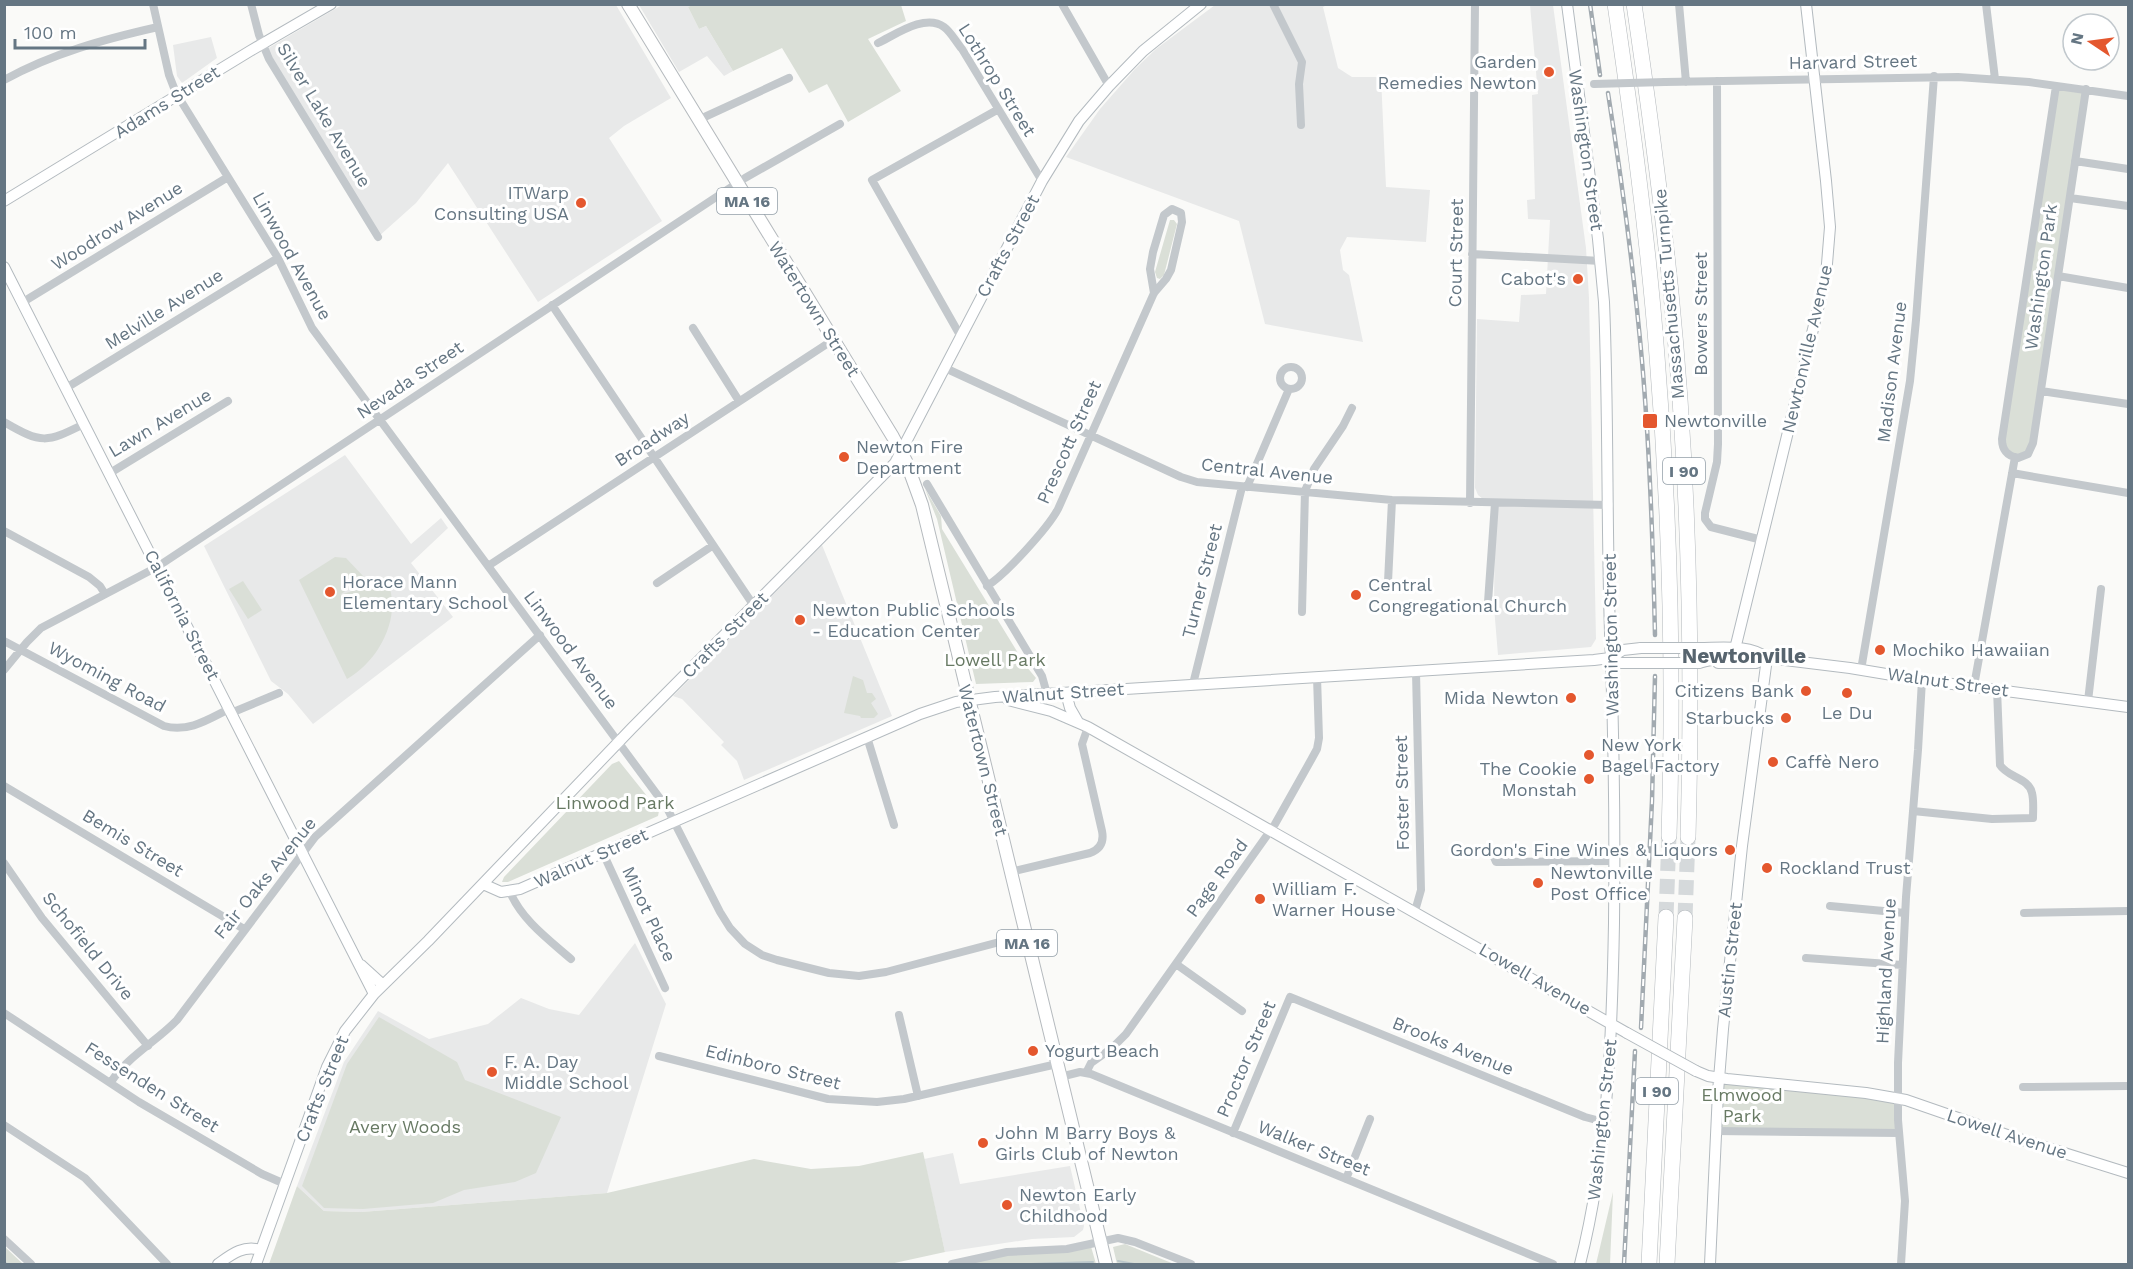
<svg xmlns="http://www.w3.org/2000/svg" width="2133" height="1269" viewBox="0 0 2133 1269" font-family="'Work Sans',sans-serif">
	<rect width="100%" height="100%" fill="#fafaf8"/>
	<path fill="#e8e9e9" d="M342 5H616L671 98 624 126 609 138 662 221 538 302 448 163 416 203 378 237 265 50Z
		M639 5H692L688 7 699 29 706 26 733 71 724 76 707 56 679 72Z
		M1215 5H1327L1323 7 1338 68 1352 77H1381L1386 187 1430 190 1426 242 1347 237 1340 250 1343 270 1349 275 1363 342 1265 324 1239 221 1066 157 1100 109 1135 69 1156 49Z
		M1530 5H1553L1586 248 1589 298 1596 639 1591 647 1498 655 1494 607 1495 509 1478 495 1475 488 1477 319 1519 322 1521 295 1546 294 1550 220 1528 219 1527 200 1535 199 1532 95 1538 94Z
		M211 37 217 58 182 83 177 76 173 45Z
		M345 455 411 544 441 518 448 528 411 563 453 617 313 724 288 694 271 681 204 546Z
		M822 545 892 716 744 780 737 761 721 745 724 742 682 699 673 696Z
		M635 943 666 1004 607 1193 361 1212 324 1211 297 1186 344 1062 378 1011 429 1039 488 1024 521 998 549 1009 579 1015Z
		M953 1153 960 1184 1070 1166 1084 1226 1083 1230 1074 1237 1032 1239 945 1252 924 1159Z"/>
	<path fill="#dadfd7" d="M692 5H901L906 21 868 39 901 91 848 122 827 84 809 93 782 48 733 71 706 26 699 29 688 7Z
		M2056 86 2086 89 2032 449 2013 457 2002 439Z
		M1170 220H1174L1177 224 1164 275 1160 279 1157 278 1155 272Z
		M925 489 941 516 942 529 1026 666 1036 678 1033 682 976 684 937 519Z
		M335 557 346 558 364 577 340 595 370 585 385 577C405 612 380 661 347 679L299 580Z
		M243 581 262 610 248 619 229 589Z
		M853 676 863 680 867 693H872L876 699 871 703 878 714 874 718H861L860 716 844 713Z
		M619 761 659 811 658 816 508 882H502L504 877 612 764Z
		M379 1017 457 1062 465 1080 561 1117 536 1173 515 1182 464 1190 433 1203 363 1209 324 1208 302 1186 347 1064Z
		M1719 1078 1897 1098 1899 1133 1716 1131Z
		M923 1152 945 1252 890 1264H269L297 1186 324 1211 361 1212 607 1193 754 1159 811 1169 859 1166Z
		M1613 1192 1610 1264H1596Z
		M1090 1243 1096 1264H955L990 1255Z
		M1125 1244 1174 1264H1117L1113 1247Z
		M4 1246 23 1264H5Z"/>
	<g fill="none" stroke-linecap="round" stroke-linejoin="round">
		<path stroke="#bbc7cb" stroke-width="2" d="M1118 1261 1134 1264
			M4 1262 7 1264
			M1031 1264 1093 1262"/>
		<path stroke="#d5d9db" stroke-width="15" stroke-dasharray="15 8" stroke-linecap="butt" d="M1666 917 1669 836
			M1685 918 1688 837"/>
		<defs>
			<path id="secondary" d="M1567 4 1598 239 1604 302C1609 422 1606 542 1611 661 1614 748 1615 836 1614 923 1612 1037 1608 1153 1580 1264
				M4 201 250 51 331 4
				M4 267 374 994
				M1700 648C1720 648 1750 644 1767 658L1850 668 1922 680 2128 707
				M1610 658 1621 663H1641
				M1699 663C1713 658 1726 661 1735 649L1826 276 1830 227 1826 181 1806 4
				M1718 663H1756L1767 658
				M1066 693 1070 708 1078 722
				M1008 700 1051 711 1088 727 1627 1033
				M483 884 501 892 520 889 920 714 956 702 995 697 1594 660 1610 658 1623 650 1641 648
				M361 965 383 985
				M1696 1071 1708 1076 1727 1079 1866 1093 1906 1100 2010 1136 2128 1173
				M218 1264C232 1254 243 1245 261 1250
				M256 1264 327 1067 345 1031 374 994 428 941 632 728 895 463 1042 181 1079 121 1109 86 1143 51 1201 4
				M1710 1264 1718 1092 1723 1029 1742 846 1767 658"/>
			<path id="primary" d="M628 4 893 437 906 461 922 505 1106 1264"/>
			<path id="highway" d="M1615 4C1632 121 1648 238 1657 356 1670 515 1674 676 1669 836
				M1634 4C1648 100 1661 196 1671 293 1689 473 1693 656 1688 837
				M1649 1264 1666 917
				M1667 1264 1685 918"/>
		</defs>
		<use href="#secondary" stroke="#b3babf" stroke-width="12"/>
		<use href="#primary" stroke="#b5babe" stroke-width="14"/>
		<use href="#highway" stroke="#b4b9bd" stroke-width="16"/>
		<path stroke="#c3c8cc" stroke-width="8" d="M153 4 169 75 176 93 278 258 312 328 667 808 720 912 730 928 745 944 762 955 777 960 829 973 859 976 886 972 1026 935
			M251 4 259 35 269 59 378 237
			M1062 4 1109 86
			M1273 4 1302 62 1299 84 1301 125
			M1679 4 1686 82
			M1986 4 1995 79
			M878 43C895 35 925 13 944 27 951 32 956 42 962 49L1042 181
			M4 80C53 53 105 39 158 27
			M1717 81 1718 444 1717 462 1705 513V519L1711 527 1762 540
			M1665 82 1958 77 2029 82 2128 96
			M2056 86 2002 439C2002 450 2007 456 2018 458L2028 454 2033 443 2086 89
			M698 120 789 78
			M2075 161 2128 169
			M2070 198 2128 206
			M1472 254 1601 261
			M2058 276 2128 288
			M23 302 228 177
			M552 305 754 606
			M693 328 739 401
			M961 337 872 180 997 110
			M1280 378a11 11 0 1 1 22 0a11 11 0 1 1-22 0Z
			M945 368 1181 477 1197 482 1392 500 1609 505
			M66 388 278 258
			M2041 391 2128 404
			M4 422C42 444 46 443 84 424
			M110 473 228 401
			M2012 473 2128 493
			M927 484 1042 676 1047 694
			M1247 487 1289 389
			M1470 503 1475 4
			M4 531 89 577 100 586 105 594
			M488 566 833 340
			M1388 582 1392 500
			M657 583 712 546
			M987 586C1006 574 1048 528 1058 509L1154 293 1166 279 1171 270 1182 222 1181 213 1172 209 1164 215 1153 252 1150 269 1154 293
			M1488 602 1495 503
			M1302 612 1305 491 1314 469 1343 426 1352 408
			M4 641 164 726C188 733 209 719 229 709
			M4 670 27 642 41 628 157 567 745 178 840 124
			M1861 670 1910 381 1916 320 1934 76
			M1193 684 1242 487
			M1974 686 2015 457
			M2088 701 2101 589
			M231 713 279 693
			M867 737 894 825
			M4 786 244 929
			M1913 811 1992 819 2033 818C2033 810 2034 801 2032 793 2029 778 2007 777 2000 765L1997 689
			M603 853 665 988
			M1493 855 1496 862H1502L1614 861
			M4 863 42 918 148 1046
			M1010 872 1090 853C1101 849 1104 841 1102 831L1082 744 1088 727
			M510 892C522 920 548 939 571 959
			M1830 906 1905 913
			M1415 911 1421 890 1416 672
			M2024 913 2128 911
			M1806 958 1902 965
			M1176 964 1242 1011
			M4 1013 139 1102 262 1174 285 1184
			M899 1015 918 1096
			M659 1056 828 1099 877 1102 904 1099 1057 1064
			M1086 1073 1091 1063 1112 1048 1126 1034 1275 824 1311 760 1317 749 1319 738 1317 677
			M1060 1077 1080 1072 1091 1074 1553 1264
			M111 1082C127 1057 157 1041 177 1020L315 837 540 635
			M2023 1087 2128 1086
			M4 1125 85 1178 167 1264
			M1716 1131 1899 1133
			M1233 1133 1290 997 1585 1117 1604 1122
			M1346 1179 1370 1119
			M4 1239 31 1264
			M952 1264 1007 1252 1067 1249 1118 1238 1135 1242 1191 1264
			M1901 1264 1905 1201 1898 1120V1063L1906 897 1918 750 1922 680"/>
		<use href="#secondary" stroke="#fff" stroke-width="10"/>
		<use href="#primary" stroke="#fff" stroke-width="12"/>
		<use href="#highway" stroke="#fff" stroke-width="15"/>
		<defs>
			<path id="rail" d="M1590 4 1600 75
				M1608 93C1622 182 1634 271 1642 361 1650 452 1653 543 1655 635
				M1641 1028 1652 801 1655 676
				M1624 1264 1635 1051"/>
		</defs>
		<use href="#rail" stroke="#a2aab0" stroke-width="4.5"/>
		<use href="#rail" stroke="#fff" stroke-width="2" stroke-dasharray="7" stroke-linecap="butt"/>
		<defs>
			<path id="secondary-bridge" d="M1641 648H1700
				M1641 663H1699
				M1627 1033 1696 1071"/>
		</defs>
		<use href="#secondary-bridge" stroke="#b3babf" stroke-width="12" stroke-linecap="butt"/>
		<path stroke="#c3c8cc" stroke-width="8" d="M1594 84 1665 82"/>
		<use href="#secondary-bridge" stroke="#fff" stroke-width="10"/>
	</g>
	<g fill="#e4572e" stroke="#fff" stroke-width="2">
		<circle cx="1549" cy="72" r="6"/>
		<circle cx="581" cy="203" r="6"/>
		<circle cx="1578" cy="279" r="6"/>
		<rect x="1642" y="413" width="16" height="16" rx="3"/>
		<circle cx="844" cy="457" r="6"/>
		<circle cx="330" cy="592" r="6"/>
		<circle cx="1356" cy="595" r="6"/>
		<circle cx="800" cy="620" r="6"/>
		<circle cx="1880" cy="650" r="6"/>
		<circle cx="1806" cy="691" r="6"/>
		<circle cx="1847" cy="693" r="6"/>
		<circle cx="1571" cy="698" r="6"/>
		<circle cx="1786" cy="718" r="6"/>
		<circle cx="1589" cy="755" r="6"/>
		<circle cx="1773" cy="762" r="6"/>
		<circle cx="1589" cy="779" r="6"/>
		<circle cx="1730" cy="850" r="6"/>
		<circle cx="1767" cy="868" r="6"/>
		<circle cx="1538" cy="883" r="6"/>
		<circle cx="1260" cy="899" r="6"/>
		<circle cx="1033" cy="1051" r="6"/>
		<circle cx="492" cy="1072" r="6"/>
		<circle cx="983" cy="1143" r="6"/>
		<circle cx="1007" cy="1205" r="6"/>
	</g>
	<g text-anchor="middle" stroke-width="6" stroke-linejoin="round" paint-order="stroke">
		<g fill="#fff" stroke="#939fa8" stroke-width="1.5">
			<rect x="717" y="188" width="60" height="26" rx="4.5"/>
			<rect x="1663" y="458" width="42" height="26" rx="4.5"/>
			<rect x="997" y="930" width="60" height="26" rx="4.5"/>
			<rect x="1636" y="1078" width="42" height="26" rx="4.5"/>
		</g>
		<g font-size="16" font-weight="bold" fill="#657683">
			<text x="747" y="207">MA 16</text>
			<text x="1684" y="477">I 90</text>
			<text x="1027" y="949">MA 16</text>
			<text x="1657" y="1097">I 90</text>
		</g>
		<g font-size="18" fill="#657683" stroke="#fff" text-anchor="start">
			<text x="1537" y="68" text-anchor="end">Garden<tspan x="1537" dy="21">Remedies Newton</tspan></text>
			<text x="569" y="199" text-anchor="end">ITWarp<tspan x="569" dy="21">Consulting USA</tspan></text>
			<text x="1566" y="285" text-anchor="end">Cabot's</text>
			<text x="1664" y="427">Newtonville</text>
			<text x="856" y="453">Newton Fire<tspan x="856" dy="21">Department</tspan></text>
			<text x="342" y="588">Horace Mann<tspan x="342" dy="21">Elementary School</tspan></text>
			<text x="1368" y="591">Central<tspan x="1368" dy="21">Congregational Church</tspan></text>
			<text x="812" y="616">Newton Public Schools<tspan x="812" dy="21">- Education Center</tspan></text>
			<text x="1892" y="656">Mochiko Hawaiian</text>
			<text x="1794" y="697" text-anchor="end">Citizens Bank</text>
			<text x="1559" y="704" text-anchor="end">Mida Newton</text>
			<text x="1847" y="719" text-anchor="middle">Le Du</text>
			<text x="1774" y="724" text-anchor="end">Starbucks</text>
			<text x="1601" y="751">New York<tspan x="1601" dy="21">Bagel Factory</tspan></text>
			<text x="1785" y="768">Caffè Nero</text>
			<text x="1577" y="775" text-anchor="end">The Cookie<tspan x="1577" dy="21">Monstah</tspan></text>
			<text x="1718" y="856" text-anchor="end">Gordon's Fine Wines &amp; Liquors</text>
			<text x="1779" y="874">Rockland Trust</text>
			<text x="1550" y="879">Newtonville<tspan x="1550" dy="21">Post Office</tspan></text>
			<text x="1272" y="895">William F.<tspan x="1272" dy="21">Warner House</tspan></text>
			<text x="1045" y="1057">Yogurt Beach</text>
			<text x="504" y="1068">F. A. Day<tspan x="504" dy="21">Middle School</tspan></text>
			<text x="995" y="1139">John M Barry Boys &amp;<tspan x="995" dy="21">Girls Club of Newton</tspan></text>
			<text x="1019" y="1201">Newton Early<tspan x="1019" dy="21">Childhood</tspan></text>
		</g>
		<g font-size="18" fill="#657683" stroke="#fff">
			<text transform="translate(1853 62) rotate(-1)" y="6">Harvard Street</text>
			<text transform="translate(997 80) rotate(58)" y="6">Lothrop Street</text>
			<text transform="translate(167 102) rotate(-32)" y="6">Adams Street</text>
			<text transform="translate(324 115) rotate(59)" y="6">Silver Lake Avenue</text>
			<text transform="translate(1586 150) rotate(82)" y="6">Washington Street</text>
			<text transform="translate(117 226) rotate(-32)" y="6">Woodrow Avenue</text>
			<text transform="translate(1008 246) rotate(-62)" y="6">Crafts Street</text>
			<text transform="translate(1456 253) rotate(-89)" y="6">Court Street</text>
			<text transform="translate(292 256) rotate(61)" y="6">Linwood Avenue</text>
			<text transform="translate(2041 277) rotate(-82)" y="6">Washington Park</text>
			<text transform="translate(1669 294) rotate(-95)" y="6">Massachusetts Turnpike</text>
			<text transform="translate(164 309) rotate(-32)" y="6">Melville Avenue</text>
			<text transform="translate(814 309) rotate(58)" y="6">Watertown Street</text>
			<text transform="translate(1701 314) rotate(-90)" y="6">Bowers Street</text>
			<text transform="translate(1807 349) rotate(-77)" y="6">Newtonville Avenue</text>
			<text transform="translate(1892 372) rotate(-83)" y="6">Madison Avenue</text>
			<text transform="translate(410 380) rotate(-34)" y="6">Nevada Street</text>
			<text transform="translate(160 423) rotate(-31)" y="6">Lawn Avenue</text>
			<text transform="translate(652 439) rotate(-33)" y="6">Broadway</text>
			<text transform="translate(1069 442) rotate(-66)" y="6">Prescott Street</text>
			<text transform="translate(1267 471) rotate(6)" y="6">Central Avenue</text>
			<text transform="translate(1202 581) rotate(-76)" y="6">Turner Street</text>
			<text transform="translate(182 615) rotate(63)" y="6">California Street</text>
			<text transform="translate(725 635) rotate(-45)" y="6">Crafts Street</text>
			<text transform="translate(1611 635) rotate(-91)" y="6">Washington Street</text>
			<text transform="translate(571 650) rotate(53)" y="6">Linwood Avenue</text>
			<text transform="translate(107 677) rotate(28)" y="6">Wyoming Road</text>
			<text transform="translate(1948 682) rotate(8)" y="6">Walnut Street</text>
			<text transform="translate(1063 693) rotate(-4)" y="6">Walnut Street</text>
			<text transform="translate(983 760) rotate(76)" y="6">Watertown Street</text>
			<text transform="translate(1402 793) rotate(-91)" y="6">Foster Street</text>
			<text transform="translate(133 843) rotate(31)" y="6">Bemis Street</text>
			<text transform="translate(591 858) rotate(-24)" y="6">Walnut Street</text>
			<text transform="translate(265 878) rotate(-51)" y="6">Fair Oaks Avenue</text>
			<text transform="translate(1217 878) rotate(-54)" y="6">Page Road</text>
			<text transform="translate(649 914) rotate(65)" y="6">Minot Place</text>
			<text transform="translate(88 946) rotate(51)" y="6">Schofield Drive</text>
			<text transform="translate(1730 960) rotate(-84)" y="6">Austin Street</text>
			<text transform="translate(1886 971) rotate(-87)" y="6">Highland Avenue</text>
			<text transform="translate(1535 979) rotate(30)" y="6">Lowell Avenue</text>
			<text transform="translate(1453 1046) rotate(22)" y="6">Brooks Avenue</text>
			<text transform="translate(1246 1059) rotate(-67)" y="6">Proctor Street</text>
			<text transform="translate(773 1067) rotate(14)" y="6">Edinboro Street</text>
			<text transform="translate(152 1087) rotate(32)" y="6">Fessenden Street</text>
			<text transform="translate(322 1089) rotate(-68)" y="6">Crafts Street</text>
			<text transform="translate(1602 1120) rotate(-84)" y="6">Washington Street</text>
			<text transform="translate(2007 1134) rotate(18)" y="6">Lowell Avenue</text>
			<text transform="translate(1314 1148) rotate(22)" y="6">Walker Street</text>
		</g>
		<g font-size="18" fill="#687a64" stroke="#fff">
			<text x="995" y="666">Lowell Park</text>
			<text x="615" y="809">Linwood Park</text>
			<text x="1742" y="1101">Elmwood<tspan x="1742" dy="21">Park</tspan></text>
			<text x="405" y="1133">Avery Woods</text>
		</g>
		<g font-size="21" font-weight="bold" fill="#57646e" stroke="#fff">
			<text x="1744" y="663">Newtonville</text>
		</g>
	</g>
	<rect width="2133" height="1269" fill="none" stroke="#657683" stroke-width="12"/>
	<g transform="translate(2091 42) rotate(283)"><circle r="28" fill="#ffffff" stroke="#c1c8cd" stroke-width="1.5"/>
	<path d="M0-4.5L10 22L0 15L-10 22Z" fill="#e4572e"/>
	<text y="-9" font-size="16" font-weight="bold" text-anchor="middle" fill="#657683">N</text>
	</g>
	<path d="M15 39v9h130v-9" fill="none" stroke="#657683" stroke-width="3"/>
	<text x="24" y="39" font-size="18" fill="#657683" stroke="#ffffff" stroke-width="4.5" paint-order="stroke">100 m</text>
</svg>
